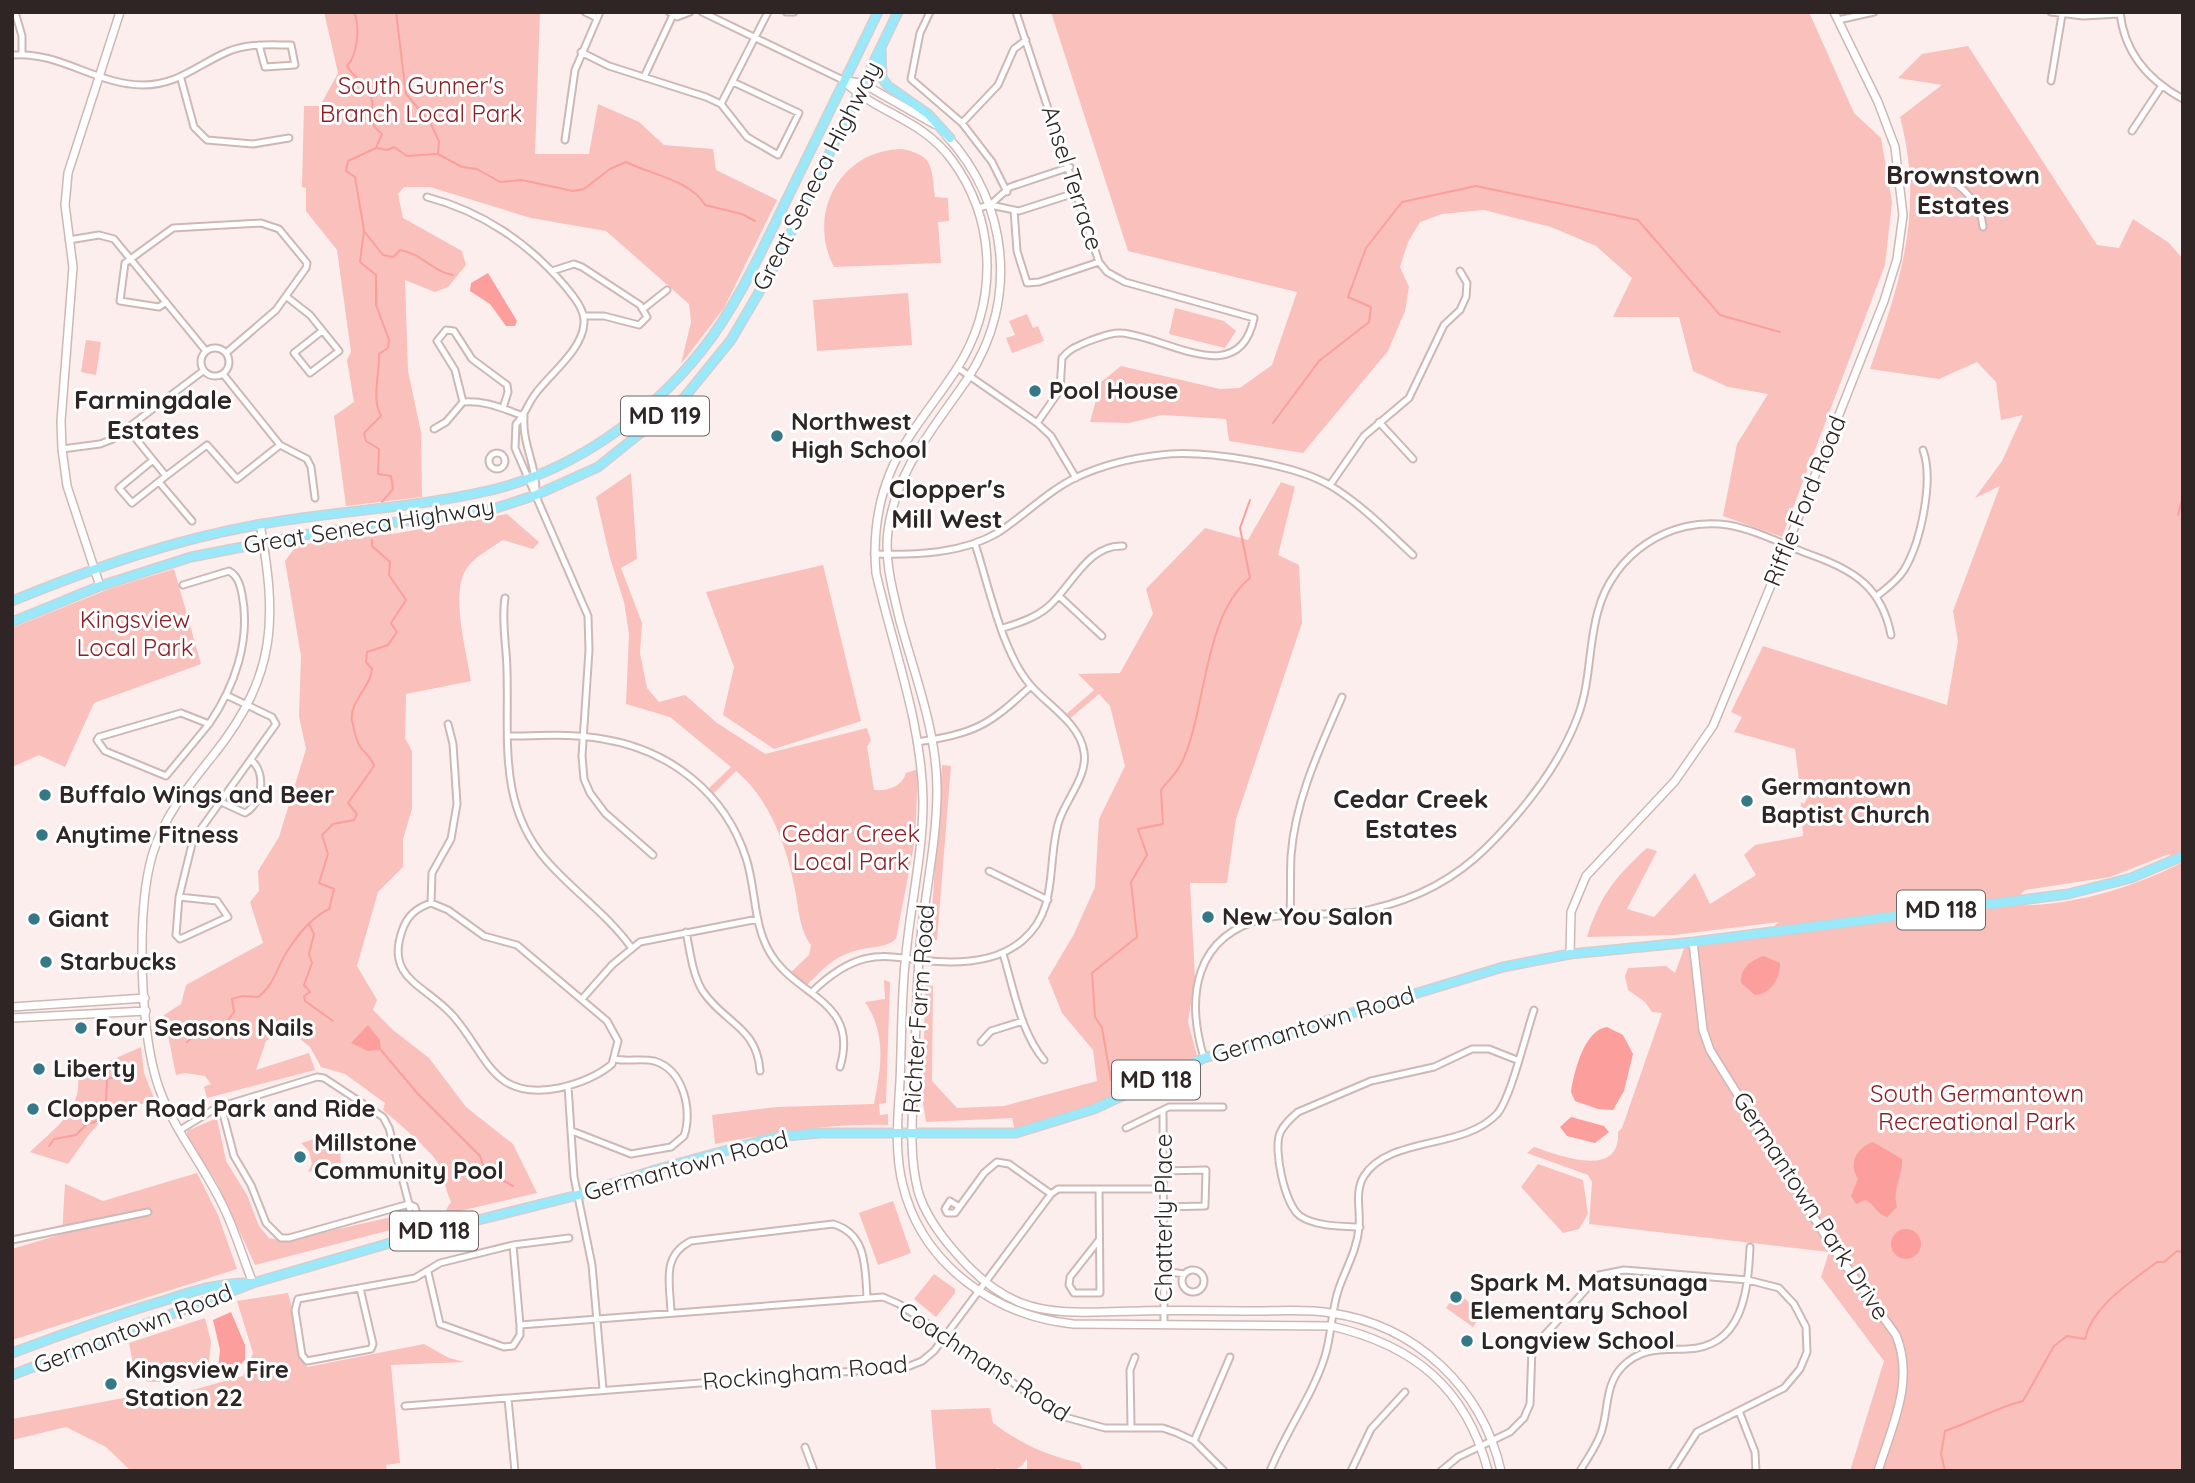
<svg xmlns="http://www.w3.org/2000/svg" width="2195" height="1483" viewBox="0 0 2195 1483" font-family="Quicksand,sans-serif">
	<rect width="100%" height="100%" fill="#fceeed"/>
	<path fill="#f9c0bc" d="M324 12H540L535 154H589L598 104 639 122 664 145 713 149 716 170 777 200 724 308 681 364 691 322 689 304 606 231 531 218 430 187H404L398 194 403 218 462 251 466 265 448 287 435 292 405 280 408 371 421 432 422 497 346 506 334 416 354 402 347 360 351 352 337 250 306 211V188L302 187 304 106H320L338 73Z
		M1051 12H1809L1854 113 1881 138 1892 202 1885 265 1782 537 1723 516 1737 444 1768 394 1728 387 1693 371 1679 317H1613L1632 278 1596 246 1551 227 1484 210 1442 214 1420 222 1408 242 1400 267 1409 287 1405 311 1388 351 1303 453 1229 441 1226 419 1162 415 1129 423 1090 422 1101 382 1121 366 1220 389 1240 388 1272 365 1297 292 1128 251Z
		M1968 46 2097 245 2119 248 2133 219 2169 243 2183 259V860L2178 863 2169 854 2110 877 2025 890 2010 905C2066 908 2133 888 2183 862V1471H1850L1884 1361 1821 1277 1829 1252 1589 1224 1592 1182 1588 1175 1527 1153 1534 1147C1558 1155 1621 1180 1618 1132L1622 1128 1662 1013 1652 1012 1645 1002 1628 990 1625 976 1628 968 1666 966 1675 973 1685 946 1772 928 1779 922 1675 935 1587 937C1600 896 1615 877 1647 848L1657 851 1627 909 1654 917 1695 873 1710 904 1756 875 1744 855 1755 845 1803 836 1801 802 1804 804 1809 795 1804 791 1801 796 1795 749 1734 732 1742 717 1731 712 1763 646 1947 705 1958 641 1953 611 2000 486 1975 498 2002 461 2023 415 2001 420 1996 382 1977 362 1939 379 1870 369C1900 282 1925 211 1900 117L1942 85 1898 78 1922 54Z
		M902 149C935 156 931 167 935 197L948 198 949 221 938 222 941 263 834 267C806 214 840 150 902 149Z
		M908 293 912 345 817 351 813 300Z
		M1175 308 1224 321 1236 331 1225 348 1169 334Z
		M1027 314 1033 328 1038 326 1044 341 1012 353 1006 338 1015 335 1009 321Z
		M86 340 101 342 96 375 81 372Z
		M631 473 637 559 621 568 642 623 640 653 647 688 659 702 685 695 717 723 765 754 867 728 871 741 867 746 874 790C888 791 902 787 906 773L918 769 915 840 896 939C884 949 869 946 854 951 833 957 820 972 805 987L789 974 809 955 811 945C799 929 799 909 795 890 787 847 770 799 736 771L711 796 706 791 731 767 670 717 626 704 629 634 624 602 610 558 596 497Z
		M1281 482 1295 487 1278 555 1299 565 1302 623 1236 819 1227 883H1190L1195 978 1188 1022 1197 1056 1099 1102 1015 1131 1012 1118 926 1122 923 1103 925 984 933 986 932 1081 957 1108 1004 1106 1097 1081 1093 1050 1062 1013 1048 978 1074 934 1095 887 1099 819 1125 766 1110 706 1099 694 1067 721 1063 717 1094 690 1078 674 1120 673 1153 614 1146 589 1205 528 1248 540Z
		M507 514 539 542 533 549 503 540C491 548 472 558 465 571 451 598 467 653 471 681L406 694 405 738 412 751V809L403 839V867L378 892 357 966 377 1000 373 1010 393 1030 429 1058 466 1107 513 1144 537 1193 451 1213 446 1210 451 1202C445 1188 443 1175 438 1163 434 1154 392 1117 383 1110L385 1103 345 1074 321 1067 310 1047 285 1027 266 1041 256 1070 309 1053 315 1070 207 1098 204 1087 211 1084 205 1076 185 1073 176 1075 164 1015 181 1004 186 985 263 943 250 902 259 891 258 871 279 837 306 749 299 716 301 656 285 561 297 545 398 533Z
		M823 565 861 721 774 749 723 715 734 667 706 592Z
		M174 569 201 664 94 703 65 767 39 755 12 767V628L109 589Z
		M942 765 951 766 937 940 930 939Z
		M884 980 890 982 886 1103 879 1104 880 1115 888 1114V1125C830 1123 772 1133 715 1144L712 1115 777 1107 874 1104C881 1068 887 1034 865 1002L885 999Z
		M141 1047 144 1073 155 1101 111 1111 90 1133 68 1164 30 1152C54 1128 82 1112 78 1075Z
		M217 1118 226 1161 247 1195 259 1226 269 1238 285 1241 405 1214 410 1225 255 1265 217 1183 187 1136V1131Z
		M339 1132 341 1163 308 1172 312 1164 309 1151 301 1143Z
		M1538 1164 1583 1180 1588 1214 1579 1229 1563 1233 1521 1187Z
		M197 1173 218 1215 237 1269 12 1340V1249L62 1234 65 1184 103 1201Z
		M893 1201 911 1253 878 1265 859 1213Z
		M934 1274 955 1289V1293L936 1317 914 1299Z
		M288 1293 307 1367 424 1344 449 1358 465 1362 391 1365 400 1463 386 1465 387 1471H131L106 1447 66 1427 12 1440V1419L134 1396 155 1409 189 1401 181 1402 178 1394 243 1376 253 1353 237 1301Z
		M1457 1293 1477 1308 1480 1304 1486 1309 1473 1327 1446 1308Z
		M205 1318 211 1342 209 1362C189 1378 161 1387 136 1379L129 1343Z
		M990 1408 993 1423C1021 1444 1046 1455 1080 1463L1083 1471H1027V1458C1021 1471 1010 1473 997 1468L996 1471H930L936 1470 931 1410Z"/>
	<path fill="#fc9f9c" d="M488 273 517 321 515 326H506L490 304 470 291 471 283Z
		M1764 956 1780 963C1781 977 1771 994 1755 995L1741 983C1740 968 1751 960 1764 956Z
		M368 1025 380 1040 381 1050 368 1051 351 1043Z
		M1607 1027 1623 1035 1633 1054 1624 1091 1613 1110 1598 1109 1575 1101 1571 1092C1574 1072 1584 1030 1607 1027Z
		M1571 1117 1604 1126 1609 1132 1595 1143 1567 1136 1560 1127Z
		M1873 1142 1902 1159C1903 1177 1892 1189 1897 1207L1887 1217C1877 1215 1875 1204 1865 1200L1856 1204 1851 1196 1858 1179C1848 1164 1856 1148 1873 1142Z
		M1891 1244a15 15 0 1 1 30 0a15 15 0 1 1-30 0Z
		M231 1312 245 1345V1360L235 1370 218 1369 220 1350 213 1320Z"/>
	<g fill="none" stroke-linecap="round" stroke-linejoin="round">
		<path stroke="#fc9f9c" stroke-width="2" d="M354 12C360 27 358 54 347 66 353 76 363 83 369 93 379 108 361 117 382 134L376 148 348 161 346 171 355 177 364 230 360 262 376 275V305L389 340 388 348 379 354C380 375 371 397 381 416L364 433 366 441 379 449 378 474 391 476 393 489 382 502
			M396 12 406 94 430 122 439 141 438 154 462 167 477 169 500 182 522 180 573 191 584 189 610 169 626 162C652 175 690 180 705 205L742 214 755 221
			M377 148 387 150 394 147 407 156 437 154
			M364 231 383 255 393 257 400 250C421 253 433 272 453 275
			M1273 423 1319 361 1369 322 1371 307 1348 297 1366 248 1402 202 1476 186 1638 220 1720 315 1780 332
			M2178 515 2183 496
			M309 924 314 934 309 954 312 963 304 985 310 992 304 996 305 1001 333 1021
			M187 1042 201 1030 226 1023 234 1012 232 999 242 996 258 997C276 984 277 964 290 947 300 932 313 917 329 909L334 889 319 883 328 854 322 835 333 824 354 820 357 814 348 803 374 766C371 756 367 756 361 748 356 742 354 728 352 721 349 702 371 687 372 669L366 662 367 652 388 645 397 632 391 623 406 600 389 575 390 562 372 546V540
			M381 1050 417 1093 480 1156 485 1171 513 1186
			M1111 1080 1102 1028 1095 1017 1092 973 1137 937 1131 882 1147 855 1138 829 1163 824 1161 790C1167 782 1176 774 1181 764 1207 712 1202 617 1250 578L1240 528 1250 500
			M49 1146 54 1139 76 1135 87 1124 95 1122 106 1101 107 1079 126 1074 134 1076
			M1945 1471 1941 1454 1945 1431C1972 1422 1995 1408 2023 1401L2054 1346 2067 1336 2085 1339C2092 1306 2131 1282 2157 1262H2164L2177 1251 2183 1252"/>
		<defs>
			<path id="street" d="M15 12 22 36V54
				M585 12 597 18
				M669 12 677 17 690 12
				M702 12 845 81
				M786 12H794
				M930 12 920 33 911 79 962 123 992 162 1007 192
				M1016 12 1099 262 1107 272 1125 282 1254 318C1239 391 1166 336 1121 333 1110 332 1099 338 1089 341 1078 346 1070 348 1062 358L1060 390 1037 423
				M2051 12 2083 16 2119 14
				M2120 12C2124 53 2148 80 2183 99
				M1838 20 1874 12
				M581 52 609 66 706 97 721 104 747 137 778 155 799 113 733 82
				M12 55C59 51 97 85 143 85 178 85 197 65 227 52 247 43 269 45 291 45L295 65 265 67 259 45
				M644 77 673 15
				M181 79 194 127 207 140 253 144 289 138
				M2051 81 2062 15
				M721 104 768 12
				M962 123 998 85 1014 49 1026 40
				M2132 131 2161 87
				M565 140 575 70 600 12
				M1900 178C1930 176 1950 172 1970 197 1978 206 1982 216 1983 227
				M427 197C481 211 529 243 565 286 573 296 585 309 584 323 583 349 551 373 536 393 528 403 525 415 516 424L515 448 588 616 589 650 582 756 584 779 590 793 605 813 653 855
				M990 205 1019 211 1078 192
				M978 208 990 205 1010 187 1070 167
				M1014 210 1017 251 1027 283 1039 282 1099 262
				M69 240 99 235 114 239 206 351
				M552 271 574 264 582 267 640 305 647 317 639 325 604 316H584
				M287 297 310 315 339 351 310 373 294 353 322 331
				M166 302 159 307 120 301 125 263 173 228 261 223 279 229 307 263 306 268 276 310 226 353
				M643 309 667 290
				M201 362a14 14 0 1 1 28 0a14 14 0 1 1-28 0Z
				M958 368 1037 423 1051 436 1076 478
				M223 374 280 445 307 459 311 467 315 498
				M503 408 508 392 507 385 472 359 454 331 446 330 437 341 455 370 463 402C486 400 503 409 524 416
				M524 417C522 444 537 466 536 492
				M1379 422 1413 459
				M128 429 166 476 207 445 237 479 280 445
				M434 429 446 422 463 402
				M62 449 100 444 113 439 203 371
				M489 461a8 8 0 1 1 16 0a8 8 0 1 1-16 0Z
				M153 460 119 488 132 503 166 476
				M159 482 192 521
				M1330 485 1364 436 1409 398 1444 325 1460 310 1466 297 1467 283 1460 271
				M874 554C916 555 962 554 999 532 1025 515 1049 490 1077 477 1103 465 1132 458 1160 455 1201 449 1296 464 1331 486 1361 504 1387 531 1413 555
				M183 585 229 571C238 576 240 585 242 594 251 640 235 686 209 724
				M1059 596 1102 636
				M1877 596C1887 588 1897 581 1904 570 1921 542 1934 480 1923 450
				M505 598C501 623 507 647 507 672 509 739 498 805 546 860 573 891 606 913 631 947
				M1003 628C1019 623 1035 618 1048 607 1072 586 1088 544 1123 546
				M181 713 209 724 166 776 105 751 97 740 99 737Z
				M508 736C539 736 572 733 603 739 670 750 725 793 746 858 756 888 753 923 769 951 795 998 860 999 840 1067
				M917 742C976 733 988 726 1031 686
				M219 801 245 813C262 804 267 773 251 760
				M165 825 193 840
				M989 871 1048 900
				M179 897 193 840 276 724 272 717 226 695
				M179 897 217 901 228 917 180 939 176 935Z
				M431 903 448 910 484 936 517 945 607 1021 618 1041 612 1064C598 1076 577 1084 559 1088 492 1101 488 1056 454 1017 427 985 385 980 402 931 407 916 416 908 431 903Z
				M431 903 432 873 451 839 457 804 453 744 448 724
				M1290 916C1291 896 1290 876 1291 856 1295 800 1320 748 1342 697
				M686 932C690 950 692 973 702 990 723 1023 757 1026 760 1071
				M1003 954C1014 989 1020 1031 1044 1060
				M812 992C874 932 899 968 970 961 991 959 1008 953 1023 940 1060 908 1046 862 1059 821 1066 799 1088 776 1084 752 1080 724 1049 706 1032 687 1002 654 989 586 975 544
				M582 999 612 965 640 942 758 919
				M981 1042 991 1031 1023 1021
				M1204 1058C1186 998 1193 935 1266 918 1300 911 1337 918 1372 909 1416 899 1455 879 1487 847 1524 810 1560 764 1578 716 1591 681 1588 646 1598 611 1613 554 1670 516 1728 525 1757 530 1786 546 1814 556 1856 571 1882 589 1891 635
				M568 1086 574 1177 592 1265 603 1389
				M1163 1111 1164 1324
				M1126 1128 1169 1107H1223
				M180 1130 216 1108 317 1077 324 1078 383 1117 389 1128 409 1204 289 1238H281L266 1223 251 1185 234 1156 221 1106
				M572 1131 631 1154 671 1147 684 1136C693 1110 683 1069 654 1061 641 1058 628 1062 615 1059
				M1163 1171 1206 1170 1205 1206 1164 1207
				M1099 1189 1100 1293H1074L1069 1285 1070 1277 1099 1240
				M409 1204 415 1207 422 1234
				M409 1204 414 1236
				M958 1206 950 1201 945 1209 947 1213H955L984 1173 997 1162 1009 1164 1051 1194
				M1360 1227C1341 1226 1317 1227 1300 1216 1285 1205 1273 1150 1280 1133 1284 1124 1291 1118 1298 1112L1371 1081 1434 1067 1472 1049H1489L1517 1060
				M12 1240 148 1212
				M1182 1281a11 11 0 1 1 22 0a11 11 0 1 1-22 0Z
				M1164 1271 1184 1274
				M428 1272 440 1324 504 1347 513 1346 520 1335V1325L513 1245
				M360 1288 373 1344 371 1349 307 1361 302 1355 295 1310 298 1299 415 1278 440 1263 513 1245 569 1238
				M671 1312C670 1283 661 1256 691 1241L833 1224C867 1234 865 1267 867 1297
				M520 1325 883 1297 899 1304 1061 1416 1105 1428H1163L1177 1433 1194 1441 1224 1471
				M508 1399 515 1471
				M405 1406 907 1367 922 1361 934 1351 1051 1194 1058 1189H1164
				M1739 1411 1755 1452 1756 1471
				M1131 1426 1130 1370 1135 1357
				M1194 1441 1230 1357
				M805 1447 814 1471
				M1270 1471C1286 1431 1313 1395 1325 1356 1332 1334 1331 1310 1339 1288 1346 1268 1357 1250 1359 1228 1361 1211 1354 1192 1364 1176 1389 1136 1463 1150 1497 1114 1511 1098 1526 1033 1534 1010
				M1351 1471 1371 1429 1405 1392
				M1441 1471 1458 1457 1510 1432 1524 1418 1530 1404 1532 1349 1599 1275 1624 1270 1748 1280 1779 1288 1794 1304 1806 1327 1807 1352 1800 1369 1784 1388 1697 1432 1672 1471
				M1580 1471C1587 1459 1596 1447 1601 1433 1609 1411 1604 1386 1622 1367 1641 1347 1662 1350 1687 1349 1743 1347 1748 1291 1750 1247"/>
			<path id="secondary" d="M845 81 862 83 934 124
				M845 82C878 114 921 118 952 160 998 223 998 305 956 370 934 404 905 436 890 473 877 505 873 539 876 573 893 648 922 723 923 801 923 852 911 903 906 954 901 996 902 1039 900 1081 898 1116 894 1152 903 1186 923 1266 996 1316 1073 1324L1331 1326C1413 1345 1466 1387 1488 1471
				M946 135C1009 203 1019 300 968 378 935 427 896 469 888 531 884 560 893 592 900 621 915 676 937 732 937 790 937 839 926 888 921 936 916 984 916 1034 914 1082 912 1120 909 1154 918 1191 925 1215 940 1235 956 1253 973 1273 996 1293 1021 1303 1057 1317 1101 1311 1139 1311 1179 1310 1218 1311 1258 1311 1282 1311 1308 1309 1331 1313 1416 1325 1482 1388 1501 1471
				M100 586 67 486 62 449 61 421 73 267 65 205 68 173 120 12
				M1693 942 1703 1030 1710 1050 1833 1248 1896 1335C1915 1381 1892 1426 1878 1471
				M1570 954 1571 912 1586 876 1675 781 1713 726 1787 546 1884 301 1897 259 1903 215 1895 147 1878 102 1834 12
				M12 1007 145 998
				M12 1018 146 1011
				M253 1283C242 1256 234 1226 220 1200 201 1162 173 1128 159 1088 140 1033 136 913 152 856 163 817 190 784 215 753 277 674 277 619 260 524"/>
			<path id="primary" d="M881 50 882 78 888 86 928 114 950 138
				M12 601C93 568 175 539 262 524 336 511 413 508 487 491 571 472 649 417 702 350 736 307 759 256 783 207 815 142 847 77 878 12
				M12 622 100 586 191 557 315 533 493 509 536 495 598 467 683 399 731 340 776 263 898 12
				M12 1353C63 1334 114 1315 166 1300 194 1291 221 1282 251 1283
				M12 1375 253 1283 414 1236 578 1195 655 1170 775 1137 820 1133H1016L1094 1109 1204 1058 1503 967 1570 954 1693 942 2068 894 2131 878 2183 856"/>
		</defs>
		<use href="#street" stroke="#ceb8b6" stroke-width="9"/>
		<use href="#secondary" stroke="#ceb8b6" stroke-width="10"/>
		<use href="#primary" stroke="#d1cfcf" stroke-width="11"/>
		<use href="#street" stroke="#fff" stroke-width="5"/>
		<use href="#secondary" stroke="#fff" stroke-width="7"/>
		<use href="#primary" stroke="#99e9fb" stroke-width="8"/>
	</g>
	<g fill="#357989" stroke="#fff" stroke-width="2.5">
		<circle cx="1035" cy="391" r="7"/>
		<circle cx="777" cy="436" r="7"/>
		<circle cx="45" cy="795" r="7"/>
		<circle cx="1747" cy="801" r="7"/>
		<circle cx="42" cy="835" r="7"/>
		<circle cx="1208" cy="917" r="7"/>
		<circle cx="34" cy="919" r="7"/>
		<circle cx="46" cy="962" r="7"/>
		<circle cx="81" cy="1028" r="7"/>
		<circle cx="39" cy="1069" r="7"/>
		<circle cx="33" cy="1109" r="7"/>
		<circle cx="300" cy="1157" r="7"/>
		<circle cx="1456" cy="1297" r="7"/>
		<circle cx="1467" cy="1341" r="7"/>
		<circle cx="111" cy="1384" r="7"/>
	</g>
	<g text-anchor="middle" stroke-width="6" stroke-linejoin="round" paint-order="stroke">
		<g fill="#fff" stroke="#6d6666" stroke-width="2">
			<rect x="621" y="396.5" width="88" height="39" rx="5"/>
			<rect x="1897" y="890.5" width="88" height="39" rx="5"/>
			<rect x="1112" y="1060.5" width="88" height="39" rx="5"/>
			<rect x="390" y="1211.5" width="88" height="39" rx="5"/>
		</g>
		<g font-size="23" font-weight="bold" fill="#2e2524">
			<text x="665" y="424">MD 119</text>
			<text x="1941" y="918">MD 118</text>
			<text x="1156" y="1088">MD 118</text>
			<text x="434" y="1239">MD 118</text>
		</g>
		<g font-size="24" fill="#8b2027" stroke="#fff">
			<text x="421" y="94">South Gunner's<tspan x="421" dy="28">Branch Local Park</tspan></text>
			<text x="135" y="628">Kingsview<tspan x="135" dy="28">Local Park</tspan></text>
			<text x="851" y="842">Cedar Creek<tspan x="851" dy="28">Local Park</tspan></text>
			<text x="1977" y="1102">South Germantown<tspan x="1977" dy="28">Recreational Park</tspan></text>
		</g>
		<g font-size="24" fill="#2e2524" stroke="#fff">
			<text transform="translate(817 176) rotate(-63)" y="8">Great Seneca Highway</text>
			<text transform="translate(1072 178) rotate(72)" y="8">Ansel Terrace</text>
			<text transform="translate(1805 501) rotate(-68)" y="8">Riffle Ford Road</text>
			<text transform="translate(369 526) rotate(-9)" y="8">Great Seneca Highway</text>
			<text transform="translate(919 1009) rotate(-86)" y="8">Richter Farm Road</text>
			<text transform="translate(1313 1025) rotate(-17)" y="8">Germantown Road</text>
			<text transform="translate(686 1166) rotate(-15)" y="8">Germantown Road</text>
			<text transform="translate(1811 1206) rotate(57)" y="8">Germantown Park Drive</text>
			<text transform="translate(1164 1218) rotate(-90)" y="8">Chatterly Place</text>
			<text transform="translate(133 1329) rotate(-21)" y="8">Germantown Road</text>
			<text transform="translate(984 1362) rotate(33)" y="8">Coachmans Road</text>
			<text transform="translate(805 1373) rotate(-5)" y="8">Rockingham Road</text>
		</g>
		<g font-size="24" font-weight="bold" fill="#2e2524" stroke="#fff" text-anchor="start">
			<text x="1049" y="399">Pool House</text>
			<text x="791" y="430">Northwest<tspan x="791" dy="28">High School</tspan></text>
			<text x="1761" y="795">Germantown<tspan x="1761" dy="28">Baptist Church</tspan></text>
			<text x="59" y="803">Buffalo Wings and Beer</text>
			<text x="56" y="843">Anytime Fitness</text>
			<text x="1222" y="925">New You Salon</text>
			<text x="48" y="927">Giant</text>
			<text x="60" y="970">Starbucks</text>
			<text x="95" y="1036">Four Seasons Nails</text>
			<text x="53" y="1077">Liberty</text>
			<text x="47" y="1117">Clopper Road Park and Ride</text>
			<text x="314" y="1151">Millstone<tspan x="314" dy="28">Community Pool</tspan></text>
			<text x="1470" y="1291">Spark M. Matsunaga<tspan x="1470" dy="28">Elementary School</tspan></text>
			<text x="1481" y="1349">Longview School</text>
			<text x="125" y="1378">Kingsview Fire<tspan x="125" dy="28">Station 22</tspan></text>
		</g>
		<g font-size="26" font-weight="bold" fill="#2e2524" stroke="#fff">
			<text x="1963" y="184">Brownstown<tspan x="1963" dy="30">Estates</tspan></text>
			<text x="153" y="409">Farmingdale<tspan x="153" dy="30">Estates</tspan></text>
			<text x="947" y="498">Clopper's<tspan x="947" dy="30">Mill West</tspan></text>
			<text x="1411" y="808">Cedar Creek<tspan x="1411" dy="30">Estates</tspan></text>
		</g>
	</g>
	<rect width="2195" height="1483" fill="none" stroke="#2e2524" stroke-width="28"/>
</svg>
